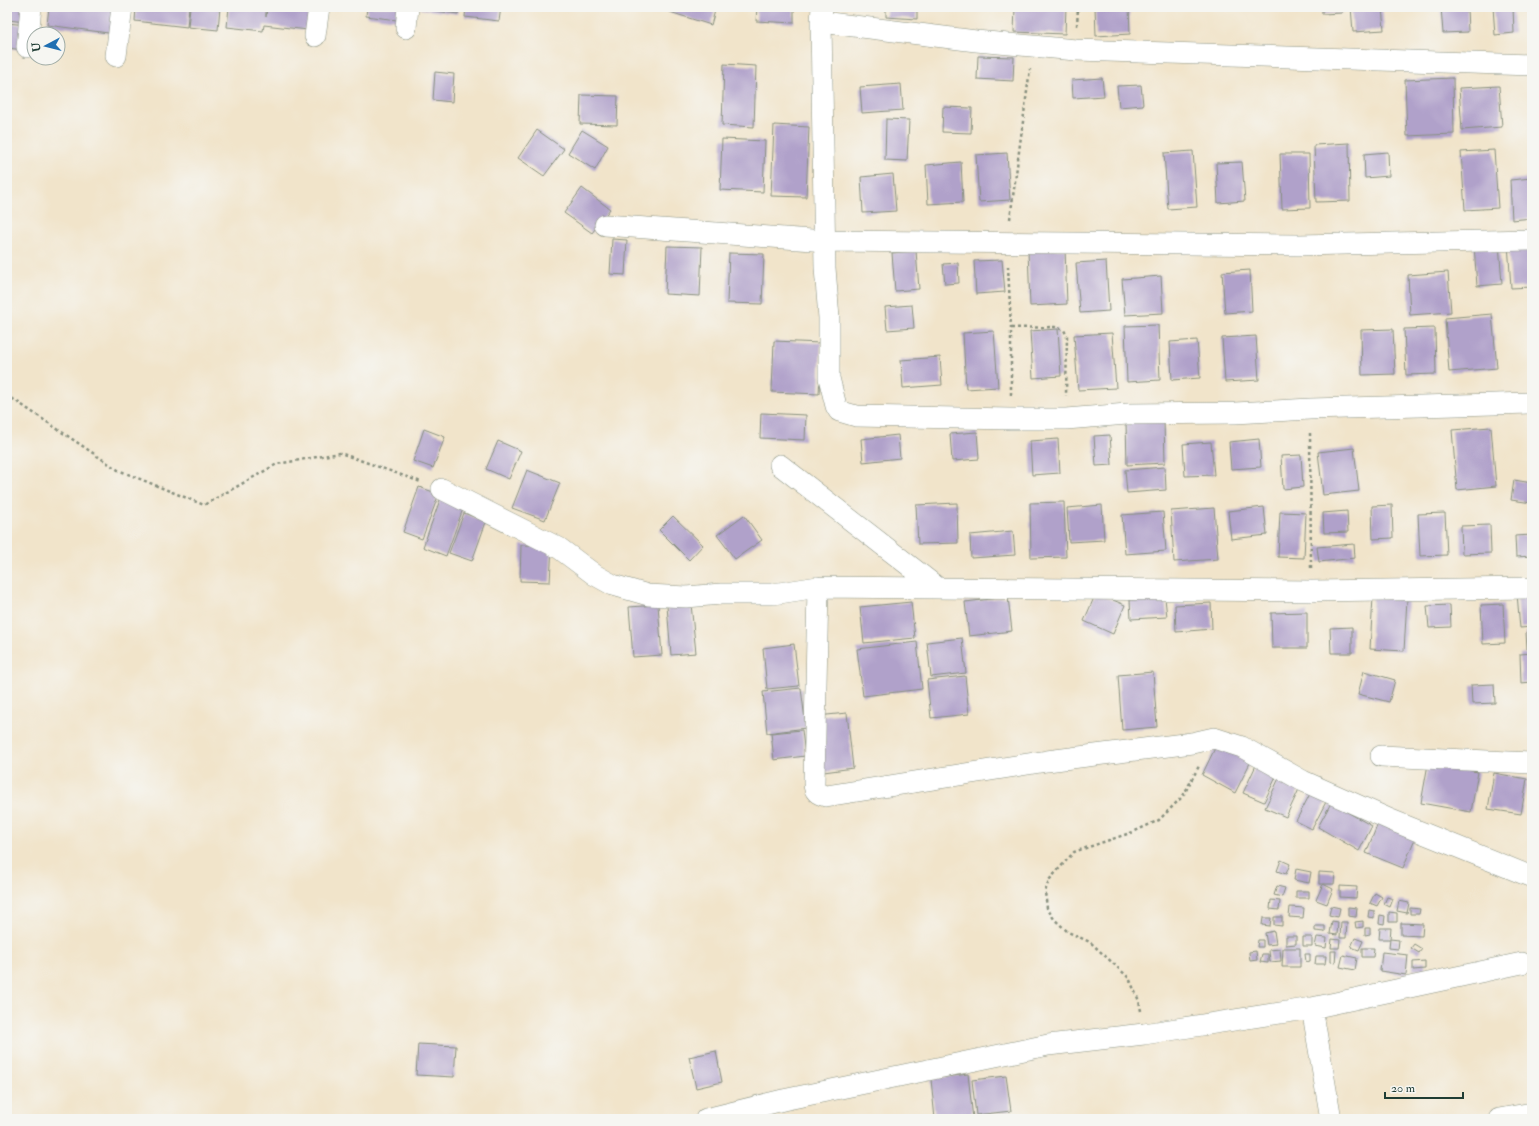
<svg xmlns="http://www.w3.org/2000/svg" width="1539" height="1126" viewBox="0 0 1539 1126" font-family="'IM FELL Double Pica',serif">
	<rect width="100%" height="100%" fill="#f6f6f2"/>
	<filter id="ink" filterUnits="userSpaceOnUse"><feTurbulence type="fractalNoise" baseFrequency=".025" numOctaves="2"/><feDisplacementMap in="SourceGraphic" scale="8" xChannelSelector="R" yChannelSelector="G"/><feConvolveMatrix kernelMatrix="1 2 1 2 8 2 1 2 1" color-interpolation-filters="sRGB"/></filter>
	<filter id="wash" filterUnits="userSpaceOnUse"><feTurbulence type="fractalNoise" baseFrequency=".012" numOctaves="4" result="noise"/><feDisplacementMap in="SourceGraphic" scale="16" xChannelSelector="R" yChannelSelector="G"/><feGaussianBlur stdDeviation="0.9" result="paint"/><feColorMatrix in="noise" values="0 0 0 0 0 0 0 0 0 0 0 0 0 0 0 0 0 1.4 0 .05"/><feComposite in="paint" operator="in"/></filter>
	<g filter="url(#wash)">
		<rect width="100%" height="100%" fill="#f1e4ca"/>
		<g id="blocks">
			<path fill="#b0a1ca" d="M7 7H28L26 22 7 20Z
				M49 7H119L116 34 47 25Z
				M136 7H189L187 27 135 21Z
				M190 7H220L218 30 188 27Z
				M229 7H266V17L267 7 310 8 308 30 264 25 263 31 227 27Z
				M367 7H407L405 21 366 16Z
				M421 7H459L458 14 421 9Z
				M466 7H501L499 21 465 17Z
				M654 7H716L711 25Z
				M757 7H794V23L756 21Z
				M886 7H917V19L886 17Z
				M924 7H946V9L924 8Z
				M1015 7H1066L1065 34 1014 32Z
				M1095 7H1129L1130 34 1096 36Z
				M1322 7H1342V13L1322 14Z
				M1351 7H1382L1384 30 1353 32Z
				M1441 7H1467L1468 32 1443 33Z
				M1493 7H1513L1514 33 1495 35Z
				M7 23 27 25 24 50 7 48Z
				M978 56 1014 57 1013 81 977 79Z
				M724 64 756 66 754 127 722 125Z
				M435 72 454 74 452 102 433 100Z
				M1102 78 1104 96 1073 98 1072 80Z
				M1453 78 1454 134 1407 136 1405 80Z
				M901 84 903 110 862 113 860 87Z
				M1141 85 1143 105 1119 107 1117 86Z
				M1499 86 1502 127 1462 130 1459 88Z
				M581 95 618 96 617 125 580 124Z
				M943 107 972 108 971 133 942 132Z
				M886 119 909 120 907 161 885 160Z
				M774 125 809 127 806 197 771 196Z
				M537 130 564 149 544 176 518 158Z
				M582 130 608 146 595 170 568 153Z
				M722 139 765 141 763 192 720 190Z
				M1349 143 1350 201 1316 202 1314 145Z
				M1494 150 1498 208 1465 210 1461 152Z
				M1193 151 1197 207 1168 209 1164 153Z
				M1388 152 1389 176 1365 178 1364 154Z
				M1007 153 1010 200 979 202 976 155Z
				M1280 154H1309L1310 208 1282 209Z
				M961 162 963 202 928 204 926 165Z
				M1242 162 1245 201 1218 203 1216 163Z
				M893 174 896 211 863 213 861 177Z
				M1532 178V218L1512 220 1510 180Z
				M582 188 610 209 592 233 564 213Z
				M612 239 627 240 625 275 610 274Z
				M1530 242 1532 287 1511 288 1508 243Z
				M1499 243 1502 284 1477 286 1474 245Z
				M667 246 702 247 700 296 665 294Z
				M1065 249 1067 304 1030 306 1028 250Z
				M916 251 919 289 895 291 892 253Z
				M729 253 764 254 762 304 727 303Z
				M1002 260 1005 292 976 294 974 261Z
				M1106 261 1109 311 1080 313 1076 263Z
				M958 263 959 283 945 284 943 264Z
				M1250 270 1252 311 1225 313 1222 272Z
				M1448 272 1451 312 1410 315 1408 275Z
				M1161 276 1163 313 1125 315 1122 279Z
				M912 305 914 328 887 330 885 307Z
				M1492 314 1497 368 1449 372 1445 318Z
				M1158 325 1160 380 1127 382 1125 326Z
				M1435 328 1436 374 1406 375 1404 329Z
				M1058 329 1061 376 1033 378 1030 331Z
				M1393 329 1395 374 1362 375 1361 330Z
				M994 331 998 387 966 389 963 333Z
				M1112 333 1116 388 1078 390 1074 335Z
				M1256 336 1259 380 1225 382 1222 338Z
				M1197 340 1200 378 1172 380 1170 342Z
				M774 341 821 343 819 394 772 392Z
				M940 357 942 385 903 388 901 360Z
				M761 413 806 415 805 440 760 438Z
				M1164 420 1165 463 1127 465 1126 422Z
				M1491 427 1496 486 1457 490 1452 430Z
				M424 429 445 437 433 468 413 461Z
				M977 432 979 459 952 461 950 434Z
				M898 435 900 458 863 462 861 439Z
				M1110 435 1112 465 1096 466 1094 436Z
				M1058 439 1060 473 1032 475 1030 441Z
				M1259 439 1261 467 1231 469 1229 442Z
				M498 441 521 451 509 479 486 469Z
				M1211 442 1214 475 1185 476 1183 444Z
				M1354 448 1359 491 1323 495 1318 452Z
				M1301 455 1303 487 1283 489 1281 456Z
				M1165 467 1166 490 1127 493 1125 470Z
				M527 470 560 483 545 520 512 508Z
				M1514 480 1532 483V503L1511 500Z
				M419 487 439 494 422 539 403 532Z
				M441 497 464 506 446 556 423 547Z
				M1064 502 1066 557 1031 558 1030 503Z
				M957 503 958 543 918 544 916 505Z
				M1102 505 1104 540 1069 542 1067 508Z
				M1392 505 1393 538 1373 539 1372 506Z
				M1264 507 1267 535 1231 539 1228 511Z
				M1214 508 1218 559 1174 562 1171 511Z
				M1347 511 1348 532 1324 533 1323 513Z
				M1163 512 1166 551 1125 554 1122 515Z
				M1280 512 1306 513 1304 558 1278 557Z
				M464 513 486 522 472 561 449 553Z
				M1445 513 1447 555 1420 556 1418 514Z
				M744 515 762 540 735 559 717 535Z
				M673 516 703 545 689 560 659 530Z
				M1490 525 1491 553 1462 554 1461 526Z
				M1013 531 1015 555 971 558 970 535Z
				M1532 535V556L1516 557 1515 536Z
				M1354 544 1355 558 1319 562 1317 547Z
				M521 545 552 546 550 582 520 581Z
				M1096 593 1125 605 1113 634 1084 621Z
				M1532 593V627L1520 628 1517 594Z
				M1008 597 1012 631 969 636 965 602Z
				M1373 597 1407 599 1404 651 1370 649Z
				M1165 598 1167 617 1131 619 1130 600Z
				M911 602 915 638 864 643 860 607Z
				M1211 603 1212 629 1176 632 1175 605Z
				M691 604 696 653 671 655 667 606Z
				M1503 604 1505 643 1483 644 1481 605Z
				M658 605 662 655 633 657 629 607Z
				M1450 605 1451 627 1429 628 1427 606Z
				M1307 612V648H1272L1271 613Z
				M1352 627V653H1331L1330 628Z
				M1532 631V649H1527L1526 632Z
				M962 638 966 673 931 677 927 642Z
				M917 642 922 689 863 696 857 649Z
				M794 644 799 686 767 689 763 648Z
				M1532 653V682L1521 683 1520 654Z
				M1364 671 1395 680 1389 702 1358 694Z
				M1153 672 1157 727 1122 730 1118 675Z
				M965 676 969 714 931 718 927 680Z
				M1494 684 1495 703 1472 704 1471 685Z
				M801 688 806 728 767 733 763 692Z
				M847 713 853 768 824 772 817 716Z
				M802 730 805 756 774 760 771 733Z
				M1217 744 1251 761 1235 793 1202 775Z
				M1258 761 1279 771 1264 802 1243 793Z
				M1428 764 1478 772 1471 812 1421 803Z
				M1494 773 1527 779 1521 814 1488 809Z
				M1280 776 1301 785 1286 817 1265 808Z
				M1311 792 1327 800 1312 829 1296 821Z
				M1331 803 1372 826 1359 851 1318 827Z
				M1379 821 1416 836 1403 868 1366 853Z
				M1281 860 1290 864 1286 874 1277 871Z
				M1296 869 1311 872 1309 883 1294 880Z
				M1319 872 1335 873 1334 884H1319Z
				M1323 884 1333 889 1327 904 1316 900Z
				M1277 886 1285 888 1282 897 1274 895Z
				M1340 886 1357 887 1356 898 1340 897Z
				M1296 891H1309V898H1296Z
				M1375 893 1382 897 1377 906 1370 903Z
				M1387 897 1393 899 1390 907 1384 904Z
				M1271 900 1280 901 1279 910 1270 909Z
				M1399 901 1409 903 1407 913 1397 911Z
				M1331 906 1340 908 1338 917 1329 915Z
				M1290 907 1304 908 1303 918 1289 917Z
				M1348 907 1357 908 1356 917 1348 916Z
				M1410 908 1420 909 1419 914H1410Z
				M1369 910 1374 911V918L1368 917Z
				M1389 912 1397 913V922H1389Z
				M1380 915 1385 916 1384 924 1379 923Z
				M1274 917H1282V926L1274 925Z
				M1263 918H1271L1270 926 1262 925Z
				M1332 921 1338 922 1337 935 1330 934Z
				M1363 921V927L1356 928 1355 922Z
				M1341 922H1347L1346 938H1340Z
				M1401 923 1423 924 1422 936 1401 935Z
				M1315 926H1325V932L1315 931Z
				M1365 928H1370V934L1365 935Z
				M1380 928H1391L1390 939H1379Z
				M1274 931 1276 944 1267 945 1265 933Z
				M1286 936H1296V944L1286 945Z
				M1303 937H1312V946H1303Z
				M1317 937 1327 938 1326 948 1315 946Z
				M1355 938 1363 941 1359 950 1351 947Z
				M1332 939 1340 940 1339 948H1331Z
				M1390 939 1399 940 1398 949 1389 948Z
				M1258 940H1263V947H1257Z
				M1414 944 1422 949 1419 953 1411 948Z
				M1283 948H1300V967H1282Z
				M1362 948H1374L1373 957H1362Z
				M1280 949 1281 961 1270 962 1269 950Z
				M1256 951 1257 960 1250 961 1249 952Z
				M1331 951H1336L1335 963 1331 962Z
				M1382 952 1408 955 1406 975 1380 971Z
				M1262 954H1268V963L1260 962Z
				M1305 954H1310V961L1306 962Z
				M1343 955 1357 958 1355 970 1340 967Z
				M1316 956H1326L1325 964H1315Z
				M1425 961V969L1413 970V962Z
				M418 1044 456 1046 454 1077 416 1075Z
				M716 1051 722 1082 696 1088 689 1057Z
				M968 1074 973 1119H935L931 1079Z
				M1006 1076 1011 1111 976 1115 972 1080Z"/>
		</g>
	</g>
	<g filter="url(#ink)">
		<use href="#blocks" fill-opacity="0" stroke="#88907f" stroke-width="1"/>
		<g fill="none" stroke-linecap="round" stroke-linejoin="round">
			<defs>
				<path id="minor" d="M822 7 821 22 825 268 829 318V378L836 406 839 411 856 416 1011 419H1066L1127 414 1235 413 1310 409 1532 403
					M821 22 976 41 1076 50 1532 65
					M406 28 408 7
					M315 36 319 7
					M27 47 31 7
					M116 56 122 7
					M605 225 826 241 1299 245 1532 240
					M780 465 938 588
					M442 489 559 548 595 575 613 585 648 595 686 597 721 594H773L818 587 1312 591 1532 588
					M818 587 814 783C814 792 818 794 826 796L1047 761 1192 743 1214 738 1242 747 1303 781 1391 820 1532 877
					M1381 756 1532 763
					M1312 1008 1331 1119
					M706 1119 783 1100 1048 1045 1144 1034 1312 1008 1522 963
					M1499 1119 1532 1113"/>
			</defs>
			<use href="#minor" stroke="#88907f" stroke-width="22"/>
			<path stroke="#88907f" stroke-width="2.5" stroke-dasharray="3 3" stroke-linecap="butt" d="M1077 26 1078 7
				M1010 219 1030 69
				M1008 266 1011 328V395
				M1011 328 1055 327 1064 330 1067 336 1066 396
				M7 395 118 470 204 505 277 464 340 453 421 482
				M1310 433 1311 568
				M1141 1011 1139 1001 1129 978 1090 942 1068 932 1054 919 1047 908 1045 892 1049 880 1074 852 1133 832 1159 820 1183 796 1199 766"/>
			<use href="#minor" stroke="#fff" stroke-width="21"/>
		</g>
	</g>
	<rect width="1539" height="1126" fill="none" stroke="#f6f6f2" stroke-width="24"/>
	<g transform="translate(46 46) rotate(263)"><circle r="19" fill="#f6f6f2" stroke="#a0aca6"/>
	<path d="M0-3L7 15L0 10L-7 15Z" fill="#1f6fb2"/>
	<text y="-6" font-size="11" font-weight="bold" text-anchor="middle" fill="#1f3d34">U</text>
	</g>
	<path d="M1385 1092v6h78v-6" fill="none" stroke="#1f3d34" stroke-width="2"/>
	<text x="1391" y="1092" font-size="12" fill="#1f3d34" stroke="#f6f6f2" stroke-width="3" paint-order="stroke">20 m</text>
</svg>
